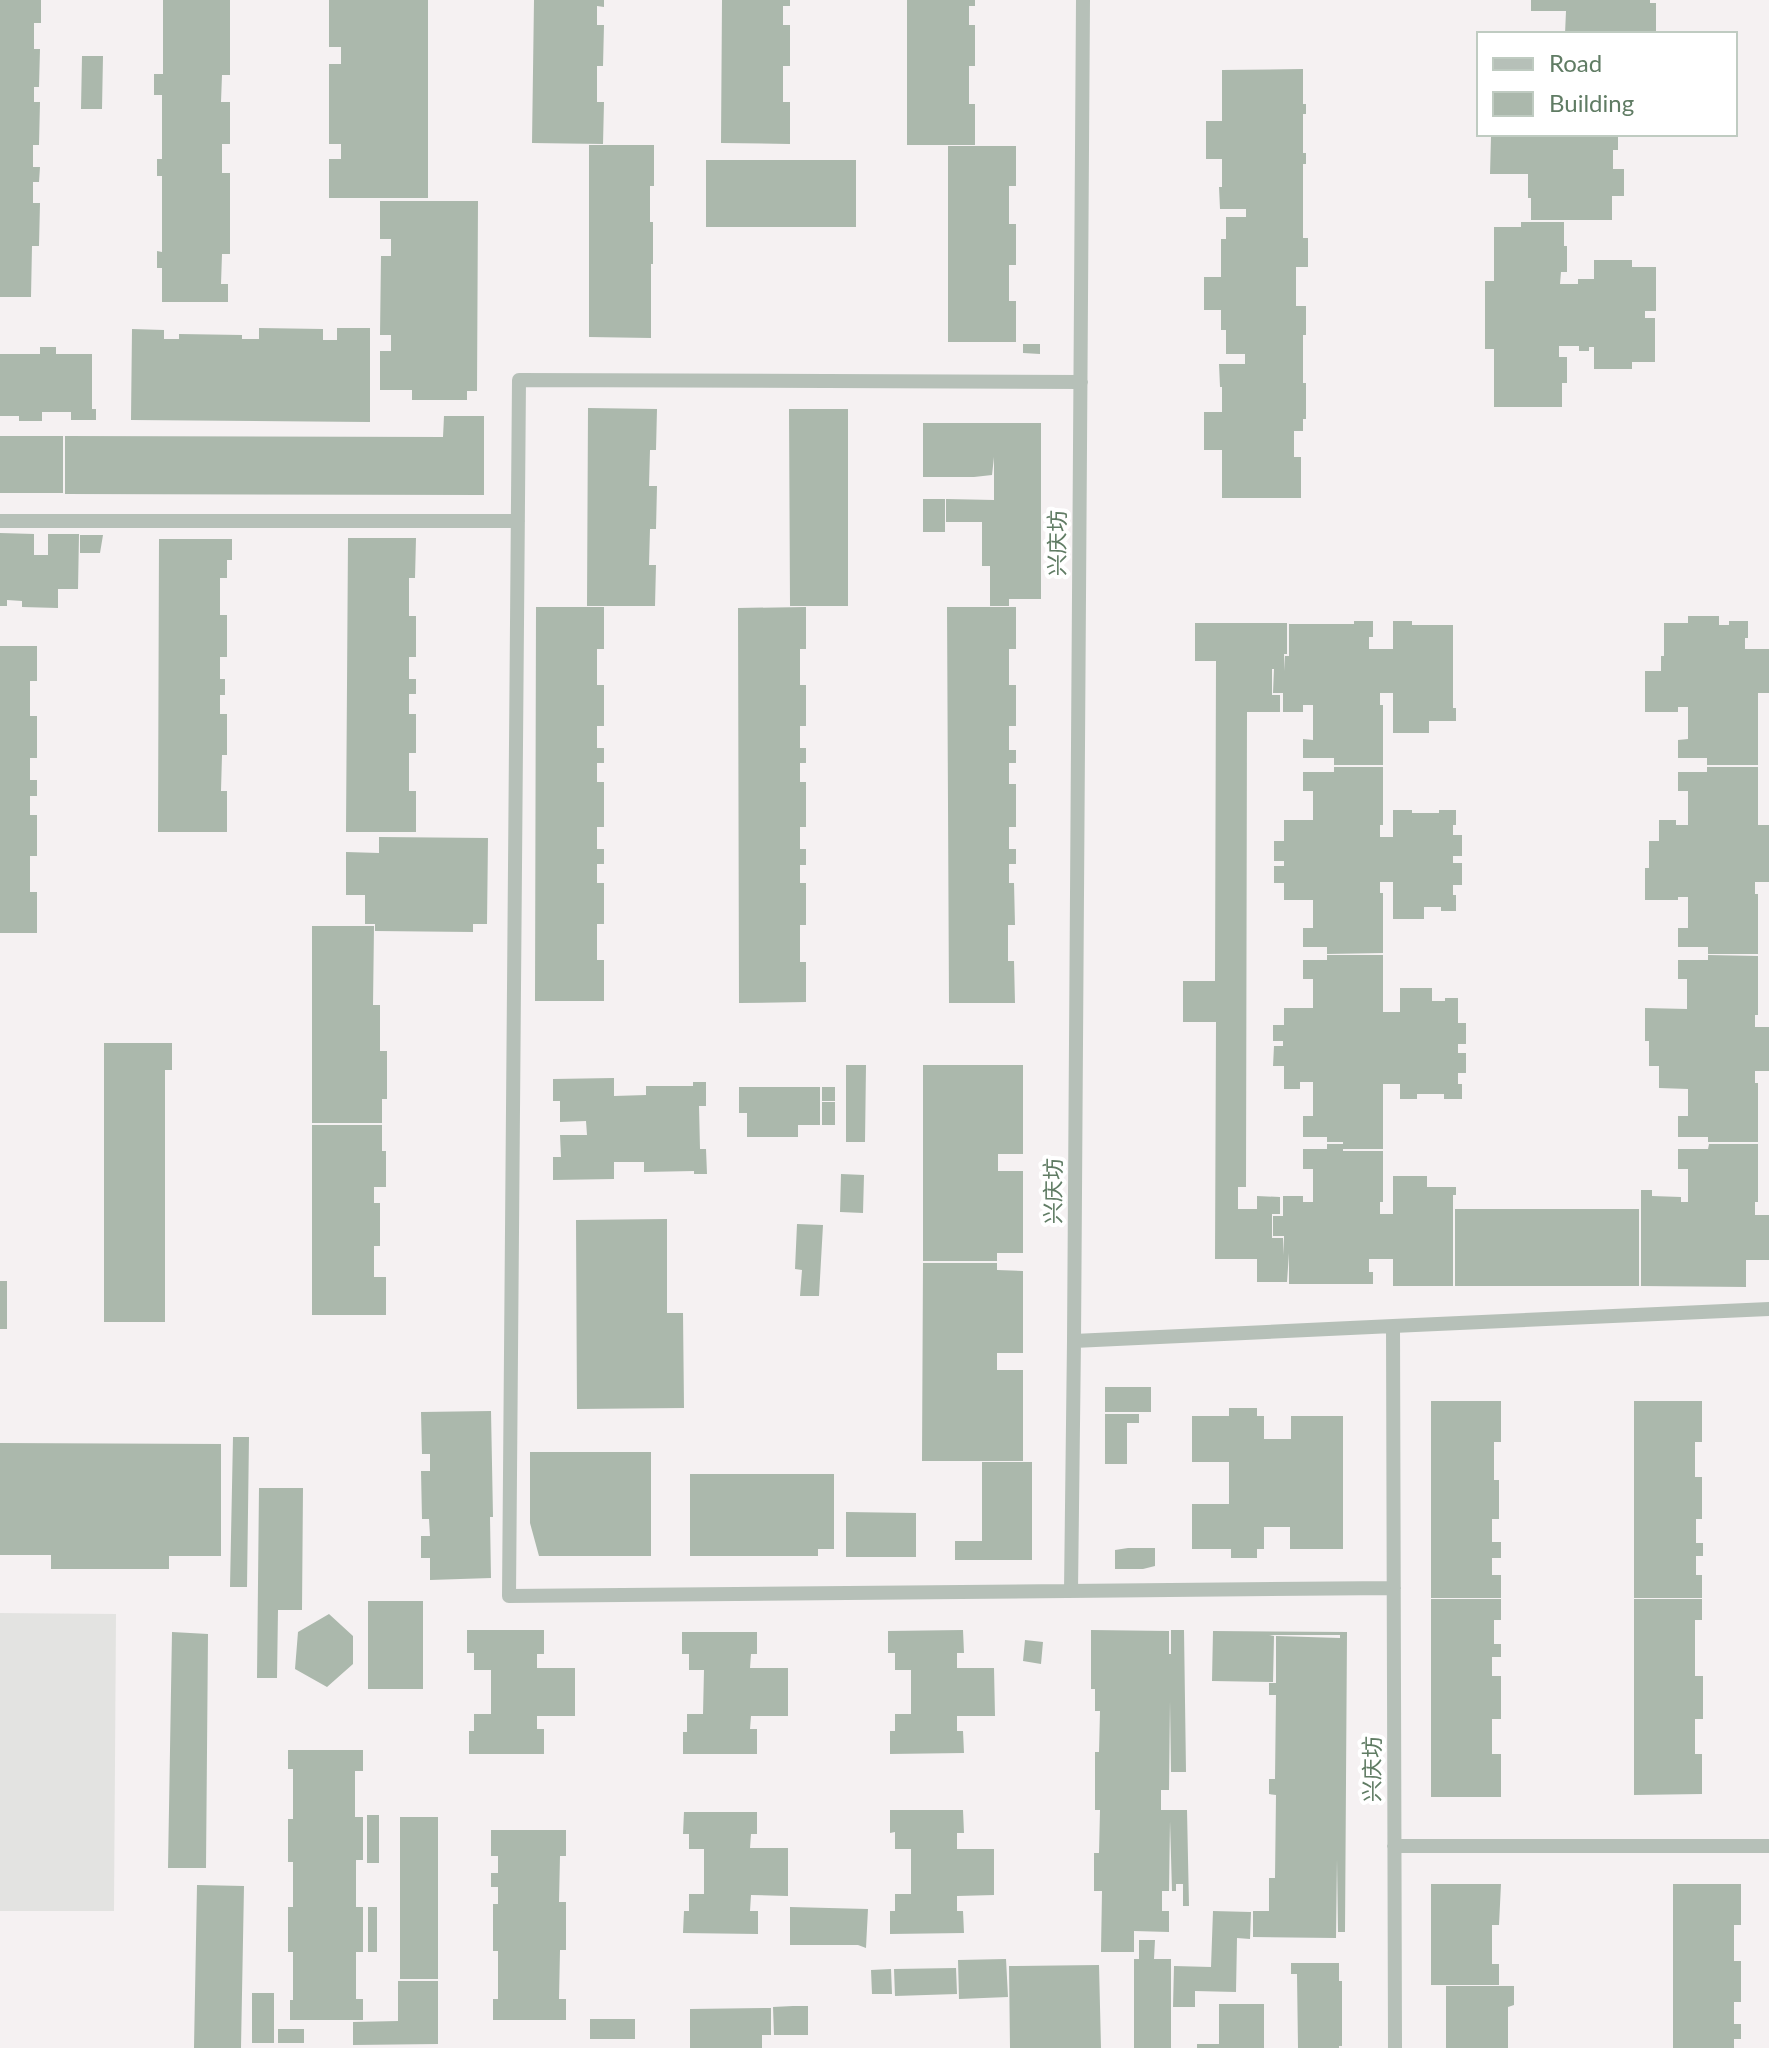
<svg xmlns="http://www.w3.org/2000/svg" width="1769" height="2048" viewBox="0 0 1769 2048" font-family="Lato,'Noto Sans SC',sans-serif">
	<rect width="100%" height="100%" fill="#f5f1f2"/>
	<path fill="#e3e3e1" d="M0 1613 116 1614 114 1911H0Z"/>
	<path fill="#abb8ac" d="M0 0H41V23H34V49H40L39 87H34V102H40L39 145H33V167H40L39 182H33V203H40L39 246H32L31 297H0Z
		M163 0H230V75H222L221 102H230V144H222V173H230V254H222L221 284H228V302H162V268H157V251L162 252V176H157V159H162V95H154V74H163Z
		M329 0H428V198H329V159H341V144H329V64H341V47H329Z
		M534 0H604V7L597 6V25H604L603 66H597V102H604L603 144 532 143Z
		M722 0H790V6H783V25H790V66H783V102H790V144L721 143Z
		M907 0H975V6H969V25H975V66H969V104H975V145H907Z
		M1531 0H1650V3H1656V32H1651V34H1565L1566 11H1531Z
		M82 56H103L102 109H81Z
		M1303 69V104H1306V114H1303V153H1306V164H1303V238H1308V267H1296V306H1306V335H1303V383H1306V419H1303V431H1294V457H1301V498H1222V450H1204V412H1222V387H1220L1219 364H1245V354H1226V330H1221V310H1204V277H1221V239H1226V217H1246V209H1220L1219 187H1222V159H1206V121H1222V70Z
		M1528 134H1618V150H1613V169H1624V196H1612V220H1531V198H1528V174H1490L1491 137H1528Z
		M589 145H654V186H650V222H653V264H651V338L589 337Z
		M948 146H1016V186H1009V224H1016V265H1009V301H1016V342H948Z
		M706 160H856V227H706Z
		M380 201H478L477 391H467V400H412V390H380V351H391V335H380L381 256H391V239H380Z
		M1521 222H1564V246H1567V272H1561L1560 284H1578V279H1594V260H1632V267H1656V311H1645V318H1655V362H1632V369H1594V347H1589V351H1579V346H1559V357H1567V383H1562V407H1494V349H1485V281H1494V227H1521Z
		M259 328 323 329V340H337V328H370V422L131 420 132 329 164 330V339H179V334L242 335V339H259Z
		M1023 344H1040V354L1023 353Z
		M40 347H56V354H92V409H96V420H71V412H42V421H19V416H0V354H40Z
		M588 408 657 409 656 450H650L649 486H657L656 529H650L649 565H656L655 606H587Z
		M789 409H848V606H790Z
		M444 416H484V495L65 494V436L443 437Z
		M923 423H1041V599H1009V606H990V566H982V522H946V499L994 500V457L992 475 974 477H923Z
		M0 436H63V493H0Z
		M923 499H945V532H923Z
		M0 533 34 534V555H48V534H79L78 589H58V608L22 607V601L7 600V606H0Z
		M80 535H103L100 553H80Z
		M348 538H416L415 578H409V616H416V657H409V679H416V694H409V714H416V753H409V791H416V832H346Z
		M159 539H232V560H227V578H220V615H227V657H220V679H225V695H220V714H227V755H222L221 791H227V832H158Z
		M536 607H604V649H597V685H604V726H597V748H604V763H597V782H604V827H597V849H604V864H597V883H604V924H597V960H604V1001H535Z
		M806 607V649H800V685H806V726H800V748H806V763H800V782H806V827H800V849H806V865H800V883H806V925H800V962H806V1002L739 1003 738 608Z
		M947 607H1016V649H1009V685H1016V726H1009V750H1016V763H1009V784H1016V827H1009V849H1016V864H1009V883H1014L1015 925H1008V961H1014L1015 1003H949Z
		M1688 616H1719V625H1729V621H1748V638H1745V649H1769V693H1758V765H1707V758H1678V740L1688 739V707H1678V712H1645V671H1661V656H1664V623H1688Z
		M1354 621H1373V637H1369V649H1393V621H1412V625H1453V708H1456V721H1429V733H1393V693H1380V705H1383V765H1334V758H1303V739L1313 740V705H1303V712H1283V693H1273L1274 669H1272V695H1280V712H1247L1246 1187H1238V1209H1257V1196L1280 1197V1214H1272V1238H1283L1284 1255V1236H1273V1216H1283V1196H1303V1202H1313V1169H1303V1149H1327V1144H1343V1142H1327V1137H1303V1116H1313V1082H1300V1089H1284V1066H1273L1274 1046H1283V1041H1273V1025H1284V1008H1313V979H1303V960H1327V955H1383V1012H1400V988H1432V1001H1445V998H1458V1023H1466V1044H1458V1053H1466V1073H1458V1084H1462V1099H1444V1094H1417V1099H1400V1084H1383V1149H1343V1151H1383V1202H1380V1214H1393V1176H1427V1187H1456V1195H1453V1286H1393V1259H1369V1272H1373V1284H1289V1253L1287 1282H1257V1259H1215L1216 1022H1183V981H1215L1216 661H1195V623H1287V654H1284L1285 671V656H1289V624H1354Z
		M0 646H37V681H30V716H37V758H30V780H37V796H30V815H37V856H30V892H37V933H0Z
		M1334 767H1383V825H1380V837H1393V810H1412V813H1439V810H1456V825H1453V835H1462V856H1453V863H1462V885H1453V895H1456V911H1441V907H1424V919H1393V882H1380V893H1383V953L1327 954V947H1303V928H1313V900H1284V883H1274V866H1284V861H1274V841H1284V820H1313V791H1303V772H1334Z
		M1707 767H1758V825H1769V882H1755V894H1758V954H1708V947H1678V928H1688V897H1678V900H1645V868H1649V841H1659V820H1676V825H1688V791H1678V772H1707Z
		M379 837 488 838 487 924H473V932L375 931V924H365V895H346V852L379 853Z
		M312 926H374L373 1005H380V1051H387V1099H382V1123H312Z
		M1708 955 1758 956V1015H1755V1027H1769V1071H1755V1083H1758V1142H1708V1137H1678V1116H1688V1089L1659 1088V1066H1649V1041H1645V1008L1687 1009V979H1678V960H1708Z
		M104 1043H172V1070H165V1322H104Z
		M846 1065H866L865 1142H846Z
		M923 1065H1023V1154H998V1171H1023V1253H997V1261H923Z
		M614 1078V1096L646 1095V1086H693V1082H706V1106H699L700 1149H706L707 1174H694V1171L644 1172V1162H614V1179L553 1180V1157H561L560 1135H587L586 1121 560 1122V1101H553V1079Z
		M739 1087H820V1125H798V1137H747V1113H739Z
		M822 1087H835V1101H822Z
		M822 1102H835V1125H822Z
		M312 1125H382V1151H386V1187H374V1203H380V1246H374V1277H386V1315H312Z
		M1709 1144H1758V1202H1755V1215H1769V1260H1746V1287L1641 1286V1190H1652V1196L1681 1197V1202H1688V1169H1678V1149H1708Z
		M841 1174 864 1175 863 1213 840 1212Z
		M1455 1209H1639V1286H1455Z
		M667 1219V1313H683L684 1408 577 1409 576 1220Z
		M797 1224 823 1225 819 1296H800L802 1270 795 1269Z
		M923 1263H997V1270L1023 1271V1353H997V1370H1023V1461H922Z
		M0 1281H7V1329H0Z
		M1105 1387H1151V1412H1105Z
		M1431 1401H1501V1442H1494V1480H1499V1519H1492V1542H1501V1558H1492V1575H1501V1598H1431Z
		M1634 1401H1702V1442H1695V1477H1702V1519H1696V1543H1703V1556H1696V1575H1702V1598H1634Z
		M1229 1408H1257V1416H1264V1439H1291V1416H1343V1549H1290V1527H1264V1549H1257V1558H1231V1549H1192V1504H1229V1462H1192V1416H1229Z
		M491 1411 493 1517H490L491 1578 430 1580V1558H421V1536H430L429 1519H422L421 1471H430V1454H422L421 1412Z
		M1105 1414H1139V1423H1127V1464H1105Z
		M233 1437H249L247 1587H230Z
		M0 1443 221 1444V1556H169V1569H51V1555H0Z
		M530 1452H651V1556H539L530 1523Z
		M982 1462H1032V1560H955V1541H982Z
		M690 1474H834V1549H818V1556H690Z
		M259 1488H303L302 1610H278L277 1678H257Z
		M846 1512 916 1513V1557H846Z
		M1128 1548H1155V1566L1143 1569H1115V1550Z
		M1431 1599H1501V1620H1494V1644H1501V1657H1492V1676H1501V1719H1492V1754H1501V1797H1431Z
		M1634 1599H1702V1620H1695V1676H1703V1719H1695V1754H1702V1794L1634 1795Z
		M368 1601H423V1689H368Z
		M329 1614 353 1636V1664L327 1687 295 1669 298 1632Z
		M467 1630H544V1654H537V1668H575V1716H537V1729H544V1754H469V1731H474V1714H491V1670H474V1653H467Z
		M963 1630 964 1653H957V1668H994L995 1716H957V1731H963L964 1753 890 1754V1731H895V1714H911V1670H895V1653H888V1631Z
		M1091 1630 1169 1631V1654H1171V1630H1184L1186 1772H1171L1170 1701 1169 1790H1161V1810H1187L1189 1906H1183V1884H1176V1891H1172L1170 1821 1169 1891H1162V1911H1169V1932L1134 1931V1952H1101L1102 1891H1094V1853H1099L1100 1810H1095V1752H1099L1100 1711H1095V1689H1091Z
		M1213 1631 1347 1632 1345 1932H1338L1337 1859 1336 1938 1253 1937V1911H1269V1878H1275L1276 1795 1269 1794V1779H1275L1276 1695H1269V1683H1276V1636L1340 1638V1635H1269L1274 1636 1273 1682 1212 1681Z
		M172 1632 208 1634 206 1868H168Z
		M682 1632H757V1654H751L750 1668H788V1716H751L750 1729H757V1754H683V1732H687V1714H703L704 1670H689V1654H682Z
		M1025 1640 1043 1642 1041 1664 1023 1661Z
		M288 1750H363V1771H355V1817H363V1860H356V1907H363V1952H356V1999H363V2020H290V2000H293V1952H288V1907H293V1862H288V1819H293V1769H288Z
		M890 1810H963L964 1833H957V1849H994V1895L957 1896V1911H963L964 1933 890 1934V1911H895V1894H911V1849H895V1832L890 1833Z
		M684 1812H757V1834H751L750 1848H788V1896L751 1895 750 1911H758V1934L683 1933 684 1911H689V1894H704V1849H689V1834H683Z
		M367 1815H379V1863H367Z
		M400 1817H438V1979H400Z
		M491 1830H566V1856H560L559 1902H566V1950H560L559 1999H566V2020H493V1999H498V1951H493V1904H498V1887H491V1873H498V1856H491Z
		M1431 1884H1501L1499 1925H1492V1964H1499V1985H1431Z
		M1673 1884H1741V1925H1734V1961H1741V2002H1734V2024H1741V2039H1734V2048H1673Z
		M197 1885 244 1886 241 2048H194Z
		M368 1907H377V1952H368Z
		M790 1907 868 1909 866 1948 858 1945H790Z
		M1213 1911 1251 1912 1250 1939 1237 1938 1236 1992 1195 1991V2007H1173L1174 1966 1211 1967Z
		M1139 1940H1155L1154 1959H1171V2048H1134V1959H1139Z
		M1006 1959 1008 1997 959 1999 958 1960Z
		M1291 1963H1339V1981H1342V2046H1339V2048H1298L1297 1974H1291Z
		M1099 1965 1101 2048H1010L1009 1966Z
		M956 1968 957 1994 895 1996 894 1969Z
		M891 1969 892 1994H872L871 1970Z
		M398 1981H438V2044L353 2045V2022L398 2021Z
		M1446 1986H1514V2005L1508 2007V2048H1446Z
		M252 1993H274V2043H252Z
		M1219 2004H1264V2048H1197V2044H1219Z
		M793 2006H808V2035H774L773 2007Z
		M771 2008V2035H762V2048H690V2009Z
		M590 2019H635V2039H590Z
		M278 2029H304V2043H278Z"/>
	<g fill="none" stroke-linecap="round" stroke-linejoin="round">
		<path stroke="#b6c0b8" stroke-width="14" d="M1083 0 1074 1341 1393 1326 1395 2048
			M1081 382 519 380 509 1596 1394 1588
			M0 521H518
			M1393 1326 1769 1309
			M1071 1591 1074 1341
			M1394 1846H1769"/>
	</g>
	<g text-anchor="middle" stroke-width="8" stroke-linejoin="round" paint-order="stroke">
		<g font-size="22" fill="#607c64" stroke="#fff">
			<text transform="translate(1057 543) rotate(-90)" y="8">兴庆坊</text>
			<text transform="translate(1053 1191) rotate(-90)" y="8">兴庆坊</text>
			<text transform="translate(1372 1769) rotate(-90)" y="8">兴庆坊</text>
		</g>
	</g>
	<rect x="1477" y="32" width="260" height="104" fill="#ffffff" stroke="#bfcbc1" stroke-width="2"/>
	<rect x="1493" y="58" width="40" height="12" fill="#b6c0b8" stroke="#bfcbc1" stroke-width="2"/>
	<text x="1549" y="72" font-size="24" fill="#607c64">Road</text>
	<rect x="1493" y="92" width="40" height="24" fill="#abb8ac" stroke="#bfcbc1" stroke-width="2"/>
	<text x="1549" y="112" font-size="24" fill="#607c64">Building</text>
</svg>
